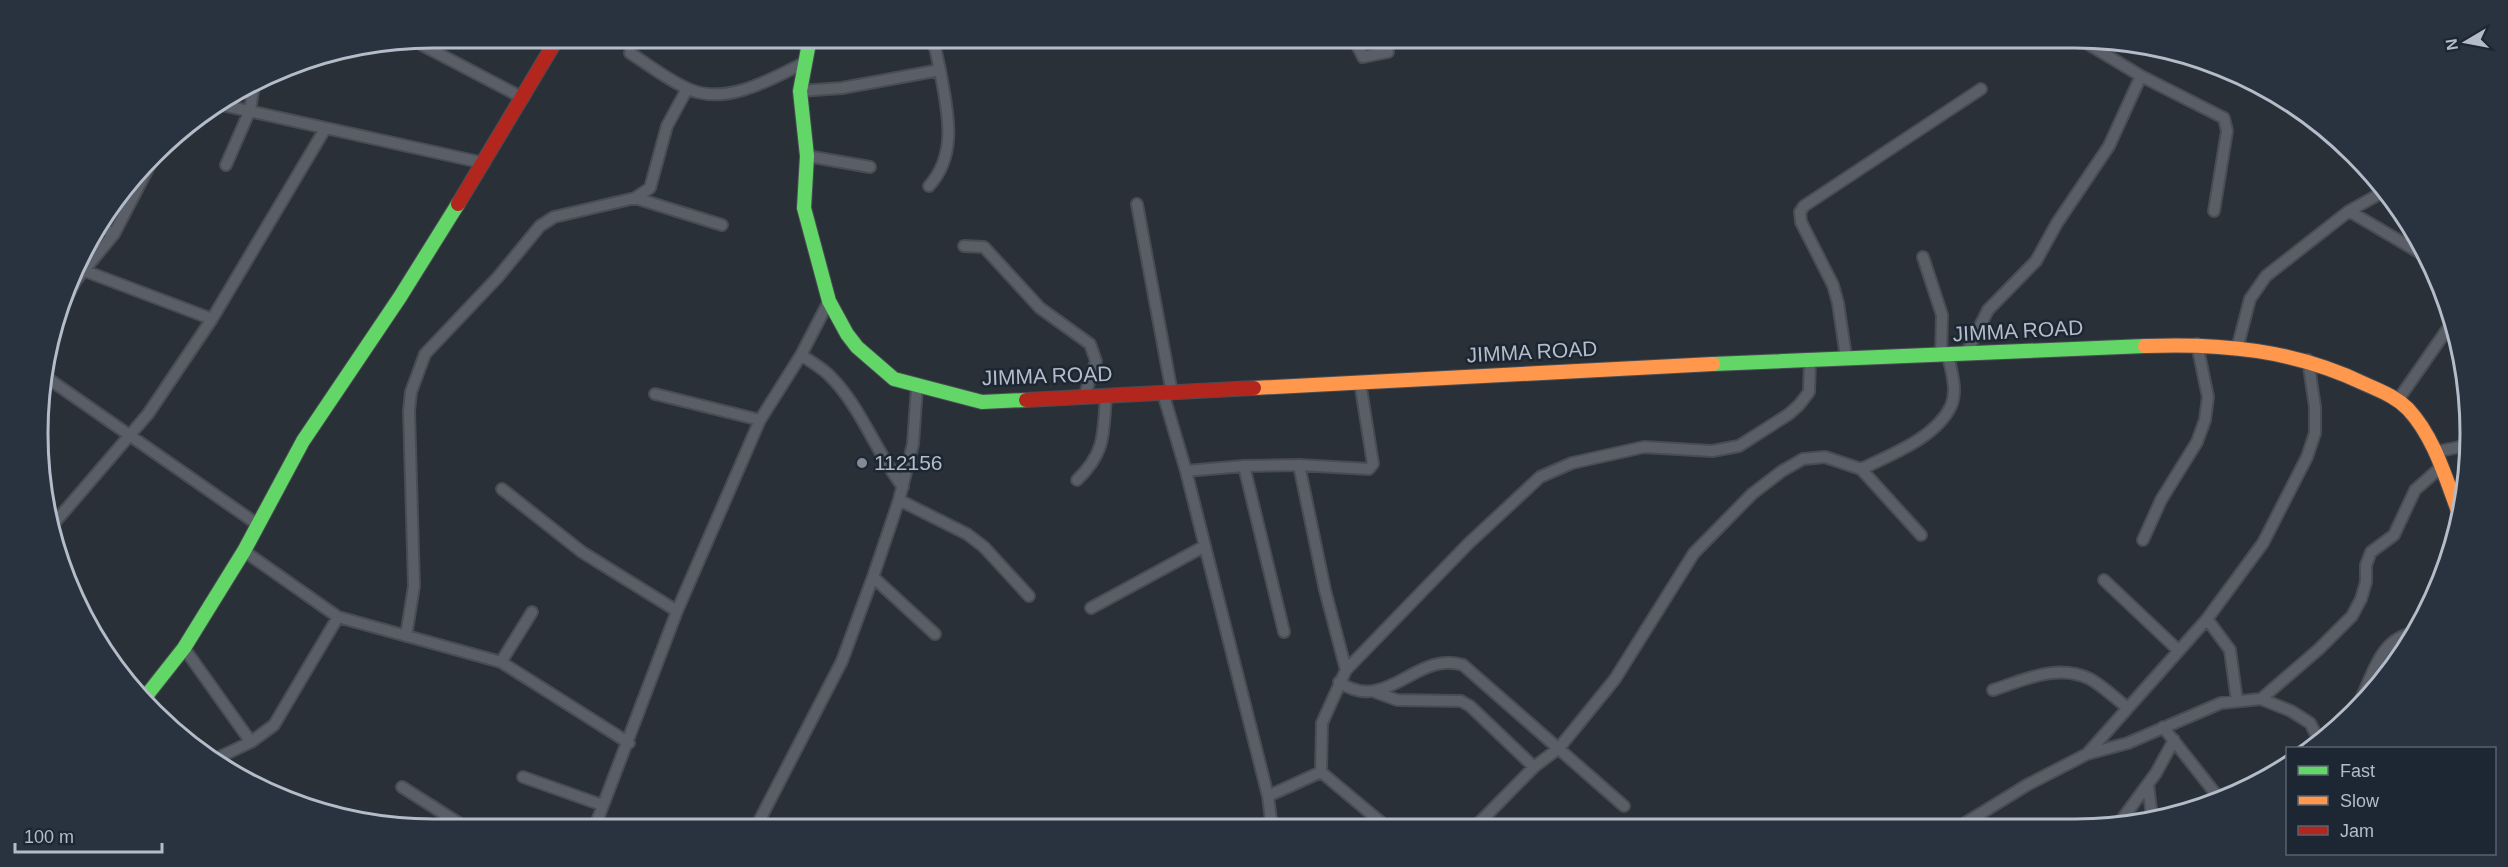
<svg xmlns="http://www.w3.org/2000/svg" width="2508" height="867" viewBox="0 0 2508 867" font-family="Arial,sans-serif">
	<rect width="100%" height="100%" fill="#2a3038"/>
	<g fill="none" stroke-linecap="round" stroke-linejoin="round">
		<defs>
			<path id="street" d="M2078 38 2141 76 2224 118 2227 131 2214 211
				M1355 41 1363 57 1388 52
				M422 45 523 98
				M630 53C649 65 670 82 691 90 729 105 773 78 806 62
				M800 91 842 88 940 70 934 43
				M222 105 484 163
				M807 156 870 167
				M226 165 250 110 254 85
				M929 186C959 153 947 109 940 70
				M635 198 722 225
				M1137 204 1172 393
				M2349 211 2427 257
				M98 226 114 234
				M964 246 984 247 1040 308 1090 344 1096 361 1084 397
				M1923 257 1942 315 1941 355
				M85 271 212 319
				M66 299 76 280 114 234 156 153
				M2238 345 2250 299 2266 276 2349 211 2385 191
				M1966 354 1988 310 2036 261 2057 223 2109 146 2141 76
				M801 355C810 361 820 367 828 374 861 406 875 451 903 487
				M1846 357 1838 303 1833 285 1801 222 1800 212 1804 206 1981 89
				M43 375 257 524
				M1163 393 1186 471 1268 796 1272 828
				M655 394 760 420
				M2398 400 2453 321
				M2435 452 2469 445
				M1299 465 1325 590 1346 670
				M1244 466 1284 632
				M1861 469 1921 535
				M1186 471 1244 466 1299 465 1369 469 1373 464 1360 382
				M1077 480C1106 452 1103 434 1106 396
				M502 489 582 552 677 611
				M899 500 967 534 984 547 1029 596
				M50 528 148 414 212 319 325 129
				M2143 540 2161 500 2197 442 2205 420 2208 397 2197 344
				M244 551 338 617 501 662 629 743
				M873 577 935 634
				M2104 580 2178 650
				M1091 608 1203 547
				M2207 619 2230 650 2237 701
				M406 636 414 586 409 411 411 392 425 354 498 277 540 226 554 217 635 198 650 188 667 126 687 89
				M184 648 251 742
				M501 662 532 612
				M1339 682C1387 715 1416 650 1463 665L1624 806
				M1993 690C2024 680 2058 663 2090 679 2103 686 2116 699 2128 708
				M1375 692 1397 700 1461 701 1470 706 1534 767
				M2261 699 2319 649 2352 616 2361 599 2366 582V565L2371 552 2394 535 2415 490 2441 467
				M2360 701C2373 674 2381 636 2416 633
				M2163 727 2219 798
				M2087 754 2207 619 2263 543 2307 457 2315 433V407L2308 360
				M211 761 251 742 274 725 338 617
				M1321 772 1322 723 1346 670 1468 544 1540 477 1572 463 1644 447 1712 451 1739 446 1789 414 1799 405 1809 392 1810 360
				M523 777 602 805
				M2148 784 2152 818
				M402 787 468 829
				M1268 796 1321 772 1388 828
				M1955 826 1962 825 2027 785 2087 754 2128 743 2221 703 2261 699 2291 711 2310 723 2320 742
				M2117 826 2156 773 2174 740
				M1475 827 1534 767 1559 748 1615 679 1694 553 1752 494 1782 471 1803 459 1825 457 1861 469C1890 455 1936 438 1951 406 1958 390 1951 371 1948 355
				M594 829 677 611 760 420 801 355 829 301
				M755 829 842 661 873 577 899 500 913 444 917 387"/>
			<path id="fast" d="M809 43 800 91 807 156 804 208 829 301 847 334 857 347 894 379 982 402 1026 400
				M1713 364 2145 346
				M143 700 184 648 244 551 303 441 400 297 458 204"/>
			<path id="slow" d="M2145 346C2223 343 2294 350 2365 384 2380 391 2395 396 2408 409 2435 438 2446 480 2460 516
				M1254 388 1713 364"/>
			<path id="jam" d="M458 204 554 44
				M1026 400 1254 388"/>
		</defs>
		<use href="#street" stroke="#484c53" stroke-width="14"/>
		<use href="#fast" stroke="#484c53" stroke-width="16"/>
		<use href="#slow" stroke="#484c53" stroke-width="16"/>
		<use href="#jam" stroke="#484c53" stroke-width="16"/>
		<use href="#street" stroke="#5a5e66" stroke-width="10"/>
		<use href="#fast" stroke="#63d668" stroke-width="14"/>
		<use href="#slow" stroke="#ff974d" stroke-width="14"/>
		<use href="#jam" stroke="#b3261e" stroke-width="14"/>
	</g>
	<circle fill="#848b96" stroke="#1d2633" stroke-width="2" cx="862" cy="463" r="6"/>
	<g text-anchor="middle" stroke-width="5" stroke-linejoin="round" paint-order="stroke">
		<g font-size="21" fill="#b4bcc9" stroke="#1d2633">
			<text transform="translate(2018 331) rotate(-3)" y="7">JIMMA ROAD</text>
			<text transform="translate(1532 352) rotate(-3)" y="7">JIMMA ROAD</text>
			<text transform="translate(1047 376) rotate(-2)" y="7">JIMMA ROAD</text>
		</g>
		<g font-size="21" fill="#b4bcc9" stroke="#1d2633" text-anchor="start">
			<text x="874" y="470">112156</text>
		</g>
	</g>
	<path d="M0 0H2508V867H0ZM433 48H2075A385 385 0 0 1 2460 433V434A385 385 0 0 1 2075 819H433A385 385 0 0 1 48 434V433A385 385 0 0 1 433 48Z" fill="#29323f" fill-rule="evenodd"/>
	<path fill="none" stroke="#b4bcc9" stroke-width="3" d="M433 48H2075A385 385 0 0 1 2460 433V434A385 385 0 0 1 2075 819H433A385 385 0 0 1 48 434V433A385 385 0 0 1 433 48Z"/>
	<rect x="2286" y="747" width="210" height="108" fill="#1d2633" stroke="#59626f" stroke-width="1.5"/>
	<rect x="2298" y="766" width="30" height="9" fill="#63d668" stroke="#59626f" stroke-width="1.5"/>
	<text x="2340" y="777" font-size="18" fill="#b4bcc9">Fast</text>
	<rect x="2298" y="796" width="30" height="9" fill="#ff974d" stroke="#59626f" stroke-width="1.5"/>
	<text x="2340" y="807" font-size="18" fill="#b4bcc9">Slow</text>
	<rect x="2298" y="826" width="30" height="9" fill="#b3261e" stroke="#59626f" stroke-width="1.5"/>
	<text x="2340" y="837" font-size="18" fill="#b4bcc9">Jam</text>
	<g transform="translate(2466 42) rotate(260)" stroke="#1d2633" stroke-width="4.5" paint-order="stroke">
	<path d="M0-4.5L10 22L0 15L-10 22Z" fill="#b4bcc9"/>
	<text y="-9" font-size="16" font-weight="bold" text-anchor="middle" fill="#b4bcc9">N</text>
	</g>
	<path d="M15 843v9h147v-9" fill="none" stroke="#b4bcc9" stroke-width="3"/>
	<text x="24" y="843" font-size="18" fill="#b4bcc9" stroke="#1d2633" stroke-width="4.5" paint-order="stroke">100 m</text>
</svg>
